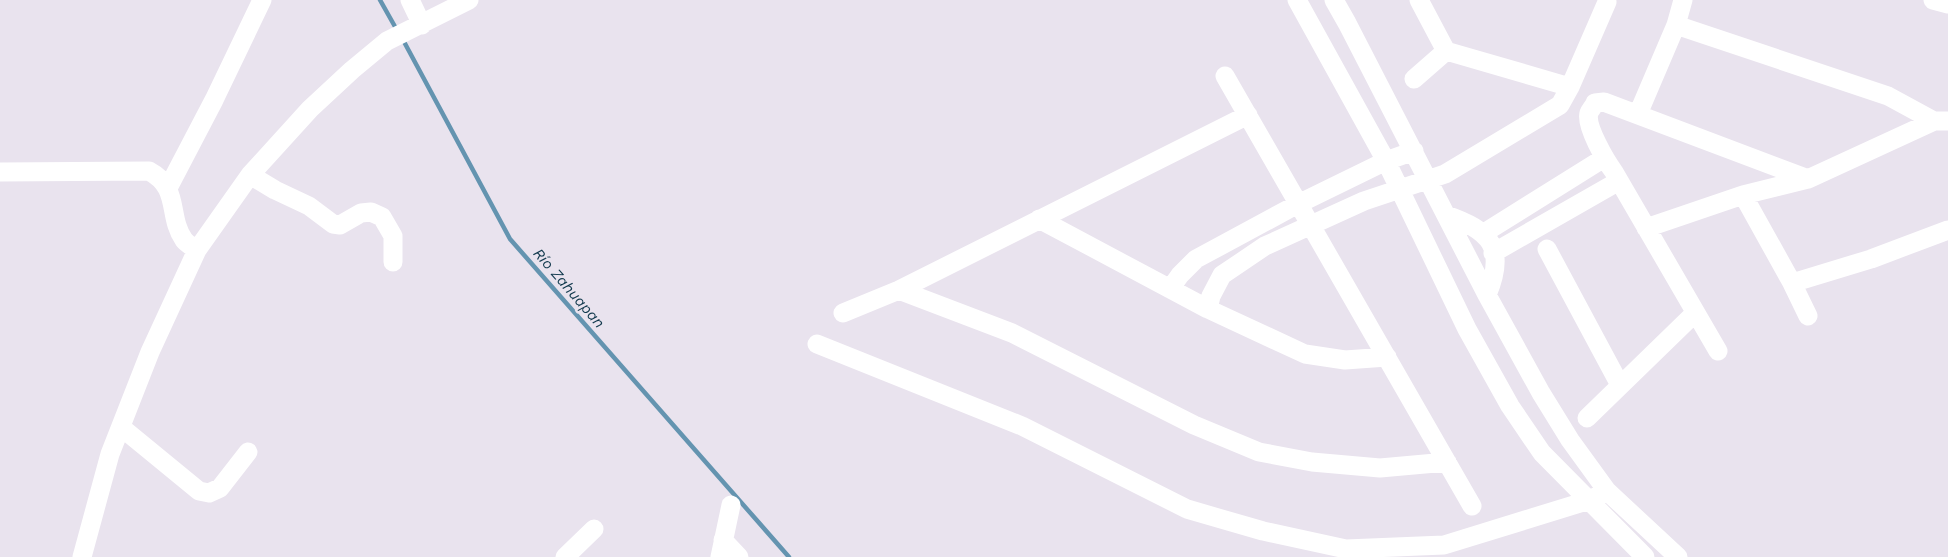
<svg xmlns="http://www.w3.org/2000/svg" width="1948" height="557" viewBox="0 0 1948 557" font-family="'Work Sans',sans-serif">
	<rect width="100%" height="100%" fill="#e9e3ee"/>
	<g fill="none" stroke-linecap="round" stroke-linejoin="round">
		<path stroke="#6494b0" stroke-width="4.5" d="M380 0 398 32
			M402 38 510 239 789 557"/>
		<path stroke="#fff" stroke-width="19" d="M410 0 422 25
			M1297 0 1386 161 1467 329 1510 406 1542 453 1645 557
			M1334 0 1347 23 1487 295 1541 393 1570 440 1607 491 1678 557
			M1419 0 1446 51 1570 87
			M1933 0 1948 4
			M1676 25 1888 96 1934 121H1948
			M1225 76 1472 506
			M1414 79 1446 51
			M1638 114 1676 25 1683 0
			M0 172 149 171C181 188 167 216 184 240 187 244 193 247 197 250
			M250 175 275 190 309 206 333 224 340 225 361 213 371 212 382 217 393 236V262
			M168 188 214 100 262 0
			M1743 195 1792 283 1808 316
			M1446 215C1490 230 1507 248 1487 295
			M1039 219 1208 309 1305 354 1345 360 1387 357
			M1646 228 1743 195 1808 179 1934 121
			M1484 233 1604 158
			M1547 249 1620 385
			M1493 253 1619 181
			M1792 283 1871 259 1948 230
			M1170 289 1180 275 1196 259 1298 204 1386 161 1414 151
			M899 290 1012 333 1194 425 1259 452 1312 462 1380 468 1447 462
			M1208 309 1211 296 1222 275 1265 246 1364 201 1445 174 1560 105 1570 87 1607 2
			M843 313 899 290 1248 115
			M817 344 1022 426 1187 509 1263 531 1346 549 1444 545 1590 500 1607 491
			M1718 351 1614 172C1606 161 1585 126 1589 113 1590 110 1594 106 1595 103L1604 102 1808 179
			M1587 418 1695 313
			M121 427 199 491 209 493 220 488 248 452
			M723 540 739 557
			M82 557 110 454 150 352 197 250 250 175 310 109 352 70 387 41 469 0
			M565 557 594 529
			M720 557 731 505"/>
	</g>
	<g text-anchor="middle" stroke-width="5" stroke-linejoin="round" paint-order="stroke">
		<g font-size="15" font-style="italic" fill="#11394d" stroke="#e9e3ee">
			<text transform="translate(569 288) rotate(49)" y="5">Río Zahuapan</text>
		</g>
	</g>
</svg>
